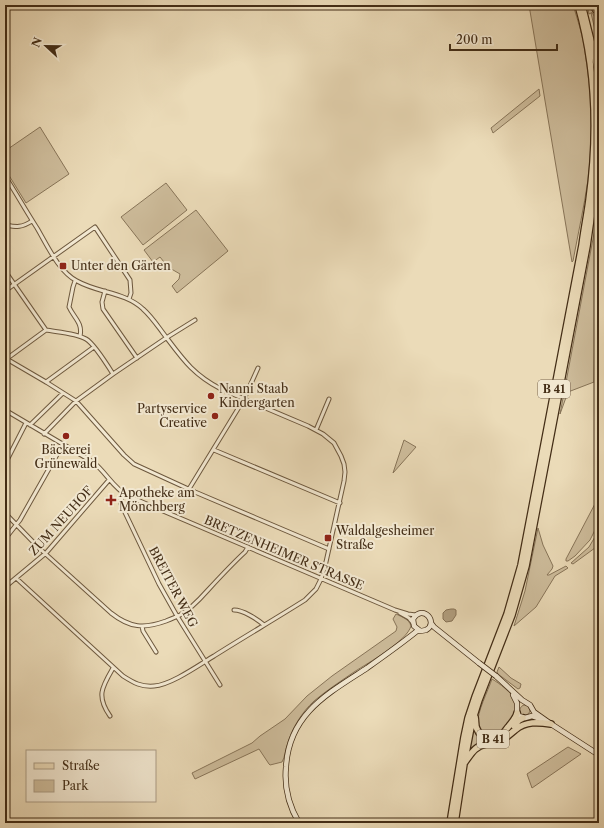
<svg xmlns="http://www.w3.org/2000/svg" width="604" height="828" viewBox="0 0 604 828" font-family="'Libre Caslon Text',serif">
	<rect width="100%" height="100%" fill="#ebdbb8"/>
	<filter id="stains"><feTurbulence type="fractalNoise" baseFrequency=".005" numOctaves="4"/><feColorMatrix values="0 0 0 0 .2 0 0 0 0 .09 0 0 0 0 .02 0 0 0 .5 -.17"/></filter>
	<radialGradient id="worn" r=".72"><stop offset=".6" stop-color="#630" stop-opacity="0"/><stop offset="1" stop-color="#630" stop-opacity=".3"/></radialGradient>
	<path fill="#cebd9c" stroke="#887559" d="M529 5H573C578 21 583 36 585 52 592 94 593 138 588 180 584 207 578 234 573 261L572 262Z
		M587 5H590L593 12 591 13H592L599 22V47L591 13 589 14Z
		M539 89 540 96 493 133 491 128Z
		M40 127 69 174 26 203 5 169V151Z
		M166 183 187 210 143 245 121 217Z
		M599 207V263H596L594 382 568 392 560 414Z
		M196 210 228 251 177 293 172 286 179 279 180 274 168 267 160 257 153 262 144 250Z
		M404 440 416 447 393 473Z
		M597 500 599 503V522L590 540 575 556 568 561H566V559Z
		M538 528 543 545 553 566 552 569 547 575H549L566 566 568 568 555 576 536 607 514 626 525 591Z
		M599 530V545L573 564 571 563 589 547Z
		M396 614C402 617 409 619 411 626 407 641 368 663 354 672 341 681 327 690 314 701 302 712 292 728 287 745 285 751 285 757 282 762L270 765 269 764 259 749 195 779 192 773 252 743 260 736 285 719 307 696 332 676 396 631 397 627 393 619Z
		M499 667 511 678 521 684 520 688 518 689 498 674 497 672Z
		M492 679C499 683 512 693 515 700 516 703 515 713 514 716 512 720 502 732 498 735 489 740 478 733 478 723 477 712 488 691 492 679Z
		M520 710a5 5 0 1 1 10 0a5 5 0 1 1-10 0Z
		M474 728 491 741 473 748 468 753Z
		M568 747 581 754 532 788 527 774Z"/>
	<path fill="#b2a081" stroke="#867256" d="M451 609H454L456 610V615L452 621 446 622 443 619V613L446 610Z"/>
	<g fill="none" stroke-linecap="round" stroke-linejoin="round">
		<defs>
			<path id="street" d="M5 176C16 193 26 211 37 228 47 245 59 272 77 281 98 293 125 292 143 309 151 316 157 325 163 333 182 358 192 374 221 389L308 426 323 434 334 443 341 456 344 464 345 472 344 481 326 562 321 579 316 589 305 600C275 619 244 637 214 656 199 665 171 685 154 686 141 687 134 683 123 676L16 578
				M5 225C17 227 21 228 32 221
				M5 271 46 330C57 332 76 333 86 339 93 343 108 366 113 374
				M75 281 73 287 69 307C74 318 83 323 80 336
				M5 291 95 227 130 280 131 293 129 299
				M105 291 102 302 103 309 137 358
				M5 358 46 382 76 401 124 455 134 464 195 492 329 549
				M5 360 46 330
				M46 382 94 347
				M5 410 93 462C106 472 113 488 128 496L395 610 408 614 416 615
				M30 425 63 393
				M316 430 329 399
				M44 434 76 401 113 374 166 338 195 320
				M214 450 340 503
				M5 464 26 423
				M189 489 244 399 258 368
				M124 494 121 500V504L159 584 177 616 220 685
				M5 513 39 548 111 613C130 628 144 629 166 621 171 619 176 617 180 615 191 609 200 599 208 590 220 577 232 564 245 552L248 547
				M5 539 20 520 63 444
				M5 587 46 553 109 480
				M234 610C243 610 257 619 264 625
				M400 613 409 618 413 623
				M142 626 143 631 156 652
				M110 716C96 696 102 687 113 668"/>
			<path id="secondary" d="M431 623 434 627 479 663
				M496 676 522 700 530 705 534 712 551 724 599 755
				M513 695 517 703V712L519 716 525 718 532 716 541 719
				M299 823C289 806 284 787 286 767 289 714 327 694 367 668 384 656 401 644 417 631 420 631 423 631 426 630 439 623 423 603 413 619L414 626 419 630"/>
			<path id="primary" d="M592 5 599 15"/>
			<path id="highway" d="M582 5 593 49 597 68 599 108
				M475 717C476 721 475 726 477 729 481 739 493 742 501 736 504 733 506 729 509 726 512 722 516 718 517 713
				M514 726 519 720 523 718
				M465 762C471 754 475 746 486 744 491 744 496 744 501 741 506 738 511 733 515 730 526 721 538 722 551 724
				M450 823 464 737 468 718 475 697 507 614 521 565 582 245C584 230 587 215 589 200 598 135 596 68 578 5
				M455 823 464 764 472 722 479 700 512 615 526 566 587 246 594 197 599 145"/>
		</defs>
		<use href="#street" stroke="#6d583e" stroke-width="5"/>
		<use href="#secondary" stroke="#432d16" stroke-width="6"/>
		<use href="#primary" stroke="#432d16" stroke-width="7"/>
		<use href="#highway" stroke="#432d16" stroke-width="8"/>
		<use href="#street" stroke="#f2e8d1" stroke-width="3"/>
		<use href="#secondary" stroke="#f2e8d1" stroke-width="4.5"/>
		<use href="#primary" stroke="#ebdbb8" stroke-width="5"/>
		<use href="#highway" stroke="#ebdbb8" stroke-width="5.5"/>
		<defs>
			<path id="secondary-bridge" d="M479 663 496 676"/>
		</defs>
		<use href="#secondary-bridge" stroke="#432d16" stroke-width="6" stroke-linecap="butt"/>
		<use href="#secondary-bridge" stroke="#f2e8d1" stroke-width="4.5"/>
	</g>
	<g fill="#8f2418" stroke="#f2e8d1" stroke-width="1.5">
		<rect x="59" y="262" width="8" height="8" rx="2"/>
		<circle cx="211" cy="396" r="4"/>
		<circle cx="215" cy="416" r="4"/>
		<circle cx="66" cy="436" r="4"/>
		<path d="M109 494h4v4h4v4h-4v4h-4v-4h-4v-4h4z"/>
		<rect x="324" y="534" width="8" height="8" rx="2"/>
	</g>
	<g text-anchor="middle" stroke-width="4" stroke-linejoin="round" paint-order="stroke">
		<g fill="#f2e8d1" stroke="#78654e" stroke-width="1">
			<rect x="538" y="380" width="32" height="18" rx="3"/>
			<rect x="477" y="730" width="32" height="18" rx="3"/>
		</g>
		<g font-size="11" font-weight="bold" fill="#432d16">
			<text x="554" y="393">B 41</text>
			<text x="493" y="743">B 41</text>
		</g>
		<g font-size="12" fill="#432d16" stroke="#f2e8d1" text-anchor="start">
			<text x="71" y="270">Unter den Gärten</text>
			<text x="219" y="393">Nanni Staab<tspan x="219" dy="14">Kindergarten</tspan></text>
			<text x="207" y="413" text-anchor="end">Partyservice<tspan x="207" dy="14">Creative</tspan></text>
			<text x="66" y="454" text-anchor="middle">Bäckerei<tspan x="66" dy="14">Grünewald</tspan></text>
			<text x="119" y="497">Apotheke am<tspan x="119" dy="14">Mönchberg</tspan></text>
			<text x="336" y="535">Waldalgesheimer<tspan x="336" dy="14">Straße</tspan></text>
		</g>
		<g font-size="12" fill="#432d16" stroke="#f2e8d1">
			<text transform="translate(61 521) rotate(-48)" y="4">ZUM NEUHOF</text>
			<text transform="translate(284 553) rotate(23)" y="4">BRETZENHEIMER STRASSE</text>
			<text transform="translate(173 587) rotate(62)" y="4">BREITER WEG</text>
		</g>
	</g>
	<rect width="604" height="828" fill="none" stroke="#ebdbb8" stroke-width="20"/>
	<rect x="6" y="6" width="592" height="816" fill="none" stroke="#432d16" stroke-width="2"/>
	<rect x="10" y="10" width="584" height="808" fill="none" stroke="#432d16"/>
	<rect x="26" y="750" width="130" height="52" fill="#f2e8d1" stroke="#ac9d86"/>
	<rect x="34" y="763" width="20" height="6" fill="#ebdbb8" stroke="#ac9d86"/>
	<text x="62" y="770" font-size="12" fill="#432d16">Straße</text>
	<rect x="34" y="780" width="20" height="12" fill="#cebd9c" stroke="#ac9d86"/>
	<text x="62" y="790" font-size="12" fill="#432d16">Park</text>
	<g transform="translate(46 46) rotate(292)" stroke="#f2e8d1" stroke-width="3" paint-order="stroke">
	<path d="M0-3L7 15L0 10L-7 15Z" fill="#432d16"/>
	<text y="-6" font-size="11" font-weight="bold" text-anchor="middle" fill="#432d16">N</text>
	</g>
	<path d="M450 44v6h107v-6" fill="none" stroke="#432d16" stroke-width="2"/>
	<text x="456" y="44" font-size="12" fill="#432d16" stroke="#f2e8d1" stroke-width="3" paint-order="stroke">200 m</text>
	<rect width="100%" height="100%" filter="url(#stains)"/>
	<rect width="100%" height="100%" fill="url(#worn)"/>
</svg>
